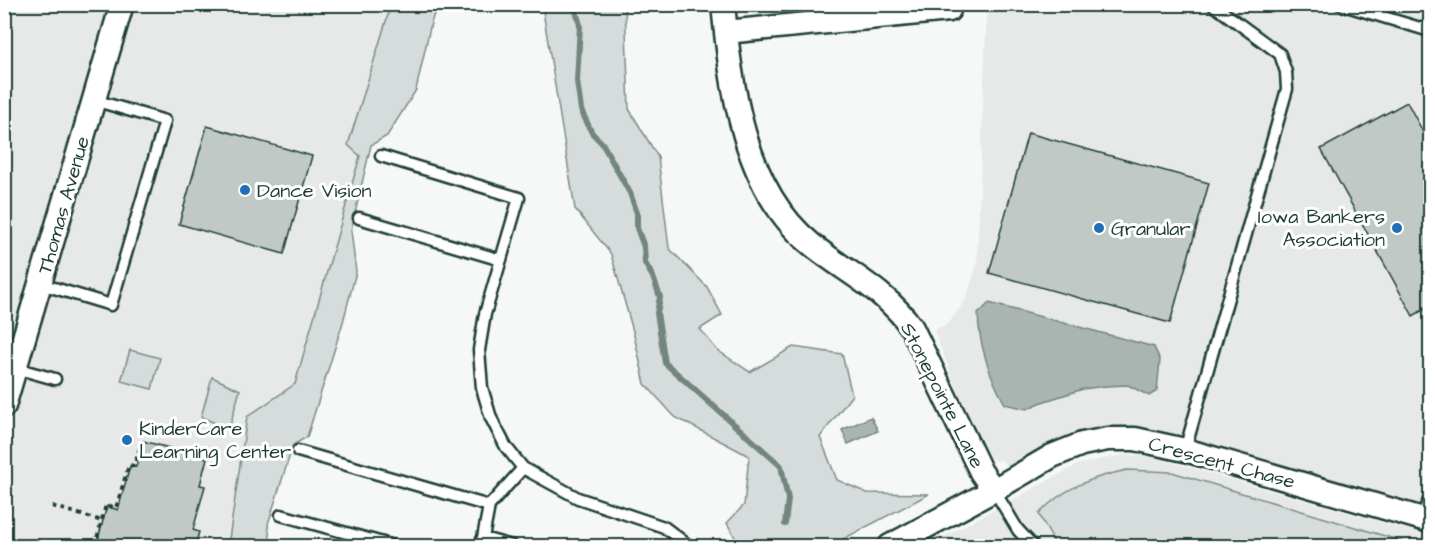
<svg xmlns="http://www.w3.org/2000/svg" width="1435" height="551" viewBox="0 0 1435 551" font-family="'Architects Daughter',sans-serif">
	<rect width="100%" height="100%" fill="#f6f7f7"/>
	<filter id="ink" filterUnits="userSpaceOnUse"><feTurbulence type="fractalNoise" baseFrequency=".0167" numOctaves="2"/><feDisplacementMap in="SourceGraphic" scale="12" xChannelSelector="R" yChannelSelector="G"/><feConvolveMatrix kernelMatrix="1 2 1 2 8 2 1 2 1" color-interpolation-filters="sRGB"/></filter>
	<g filter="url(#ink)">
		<path fill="#e6e9e8" d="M4 5H391L348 145 360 156 295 384 247 418 228 546H5Z
			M987 5H1430V511L1213 444 1155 429 1125 427 1079 435 1012 467 1005 464 1001 459 996 462 989 457 956 387 934 330 949 323 966 299 977 264Z
			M1123 455 1149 456 1430 536V546H927L1079 464Z"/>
		<path fill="#d6dcdb" stroke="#7a8c88" stroke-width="1.5" d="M391 5H437L431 23 416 90 387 136 371 145 351 230 356 272 343 322 307 437 293 445 268 524 271 546H228L247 417 295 384 360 156 348 145Z
			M542 5H625L629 109 658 157 669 248 707 287 722 315 700 329 717 350 750 372 793 347 842 354 852 395 820 437 837 480 867 493 929 494 830 546H740L727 523 744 505 749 456 675 417 645 384 633 331 611 254 575 209Z
			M130 350 160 358 152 389 121 381Z
			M212 377 240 390 229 429 201 417Z
			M1127 470 1172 472 1418 546H1056L1039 514C1062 488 1093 477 1127 470Z"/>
		<path fill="#aab5b1" stroke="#72857f" stroke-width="1.5" d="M989 303 1154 347 1160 360 1157 391 1149 396 1128 385 1106 386 1083 389 1042 402 1027 409 1005 404C990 378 979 345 978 314Z
			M871 417 878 431 848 444 842 430Z"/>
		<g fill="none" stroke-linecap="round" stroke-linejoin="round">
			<path stroke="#72857f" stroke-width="6" d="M574 4 580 25 577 81 581 110 592 133 602 143 630 193 637 213V228L644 247 645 263 653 277 660 297 657 313 665 363 781 466 788 499 785 524"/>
		</g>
		<path fill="#c0c9c6" stroke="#1f3d34" stroke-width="1.5" d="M1407 102 1430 145V306L1413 316 1321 149Z
			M207 126 312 156 284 254 179 224Z
			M1028 133 1209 183 1170 323 989 273Z
			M143 441 207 458 200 485 205 486 193 530 199 532 195 546H96L107 506 118 510 130 466 136 467Z"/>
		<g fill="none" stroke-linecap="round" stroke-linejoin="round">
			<defs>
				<path id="lane" d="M1340 4 1430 31
					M381 156 519 198 485 314 479 350 482 388 491 418 506 447 523 468 578 498 664 527 689 546
					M359 218 501 260
					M41 284 111 305 165 121 94 100
					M15 368 55 379
					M1185 450 1287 89 1286 72 1280 54 1212 4
					M298 451 489 506
					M994 490 1018 530 1033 546
					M281 515 394 546
					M1421 519 1430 498
					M483 538 489 506 523 468
					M478 546 483 538 512 546"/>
				<path id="street" d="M723 4C731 86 743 189 811 244 845 272 886 290 912 328L981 472 994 490
					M726 32 949 10
					M4 406 122 4
					M890 546 994 490 1052 456 1082 444 1108 439H1135L1185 450 1430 521"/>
			</defs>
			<use href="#lane" stroke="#1f3d34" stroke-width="15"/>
			<use href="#street" stroke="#1f3d34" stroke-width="27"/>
			<path stroke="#1f3d34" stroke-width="4" stroke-dasharray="4.5 4.5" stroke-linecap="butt" d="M52 506 102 521
				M95 546 106 505 116 508 129 465 134 466 141 445"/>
			<use href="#lane" stroke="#fff" stroke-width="10"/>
			<use href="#street" stroke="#fff" stroke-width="22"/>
		</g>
	</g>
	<g fill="#1f6fb2" stroke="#fff" stroke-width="2">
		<circle cx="245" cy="190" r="6"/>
		<circle cx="1099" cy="228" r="6"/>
		<circle cx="1397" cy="228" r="6"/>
		<circle cx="127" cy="440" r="6"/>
	</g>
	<g text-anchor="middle" stroke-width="6" stroke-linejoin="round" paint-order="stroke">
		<g font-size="20" fill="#1f3d34" stroke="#fff" text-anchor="start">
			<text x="257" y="197">Dance Vision</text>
			<text x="1385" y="223" text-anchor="end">Iowa Bankers<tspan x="1385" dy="23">Association</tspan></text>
			<text x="1111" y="235">Granular</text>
			<text x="139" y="435">KinderCare<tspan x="139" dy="23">Learning Center</tspan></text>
		</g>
		<g font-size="20" fill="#1f3d34" stroke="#fff">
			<text transform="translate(63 205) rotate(-74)" y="7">Thomas Avenue</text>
			<text transform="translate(943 395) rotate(63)" y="7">Stonepointe Lane</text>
			<text transform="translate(1222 462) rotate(15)" y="7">Crescent Chase</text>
		</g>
	</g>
	<rect width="1435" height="551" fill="none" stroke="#fff" stroke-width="24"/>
	<rect x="12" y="12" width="1411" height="527" fill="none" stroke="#1f3d34" stroke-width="2" filter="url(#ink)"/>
</svg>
